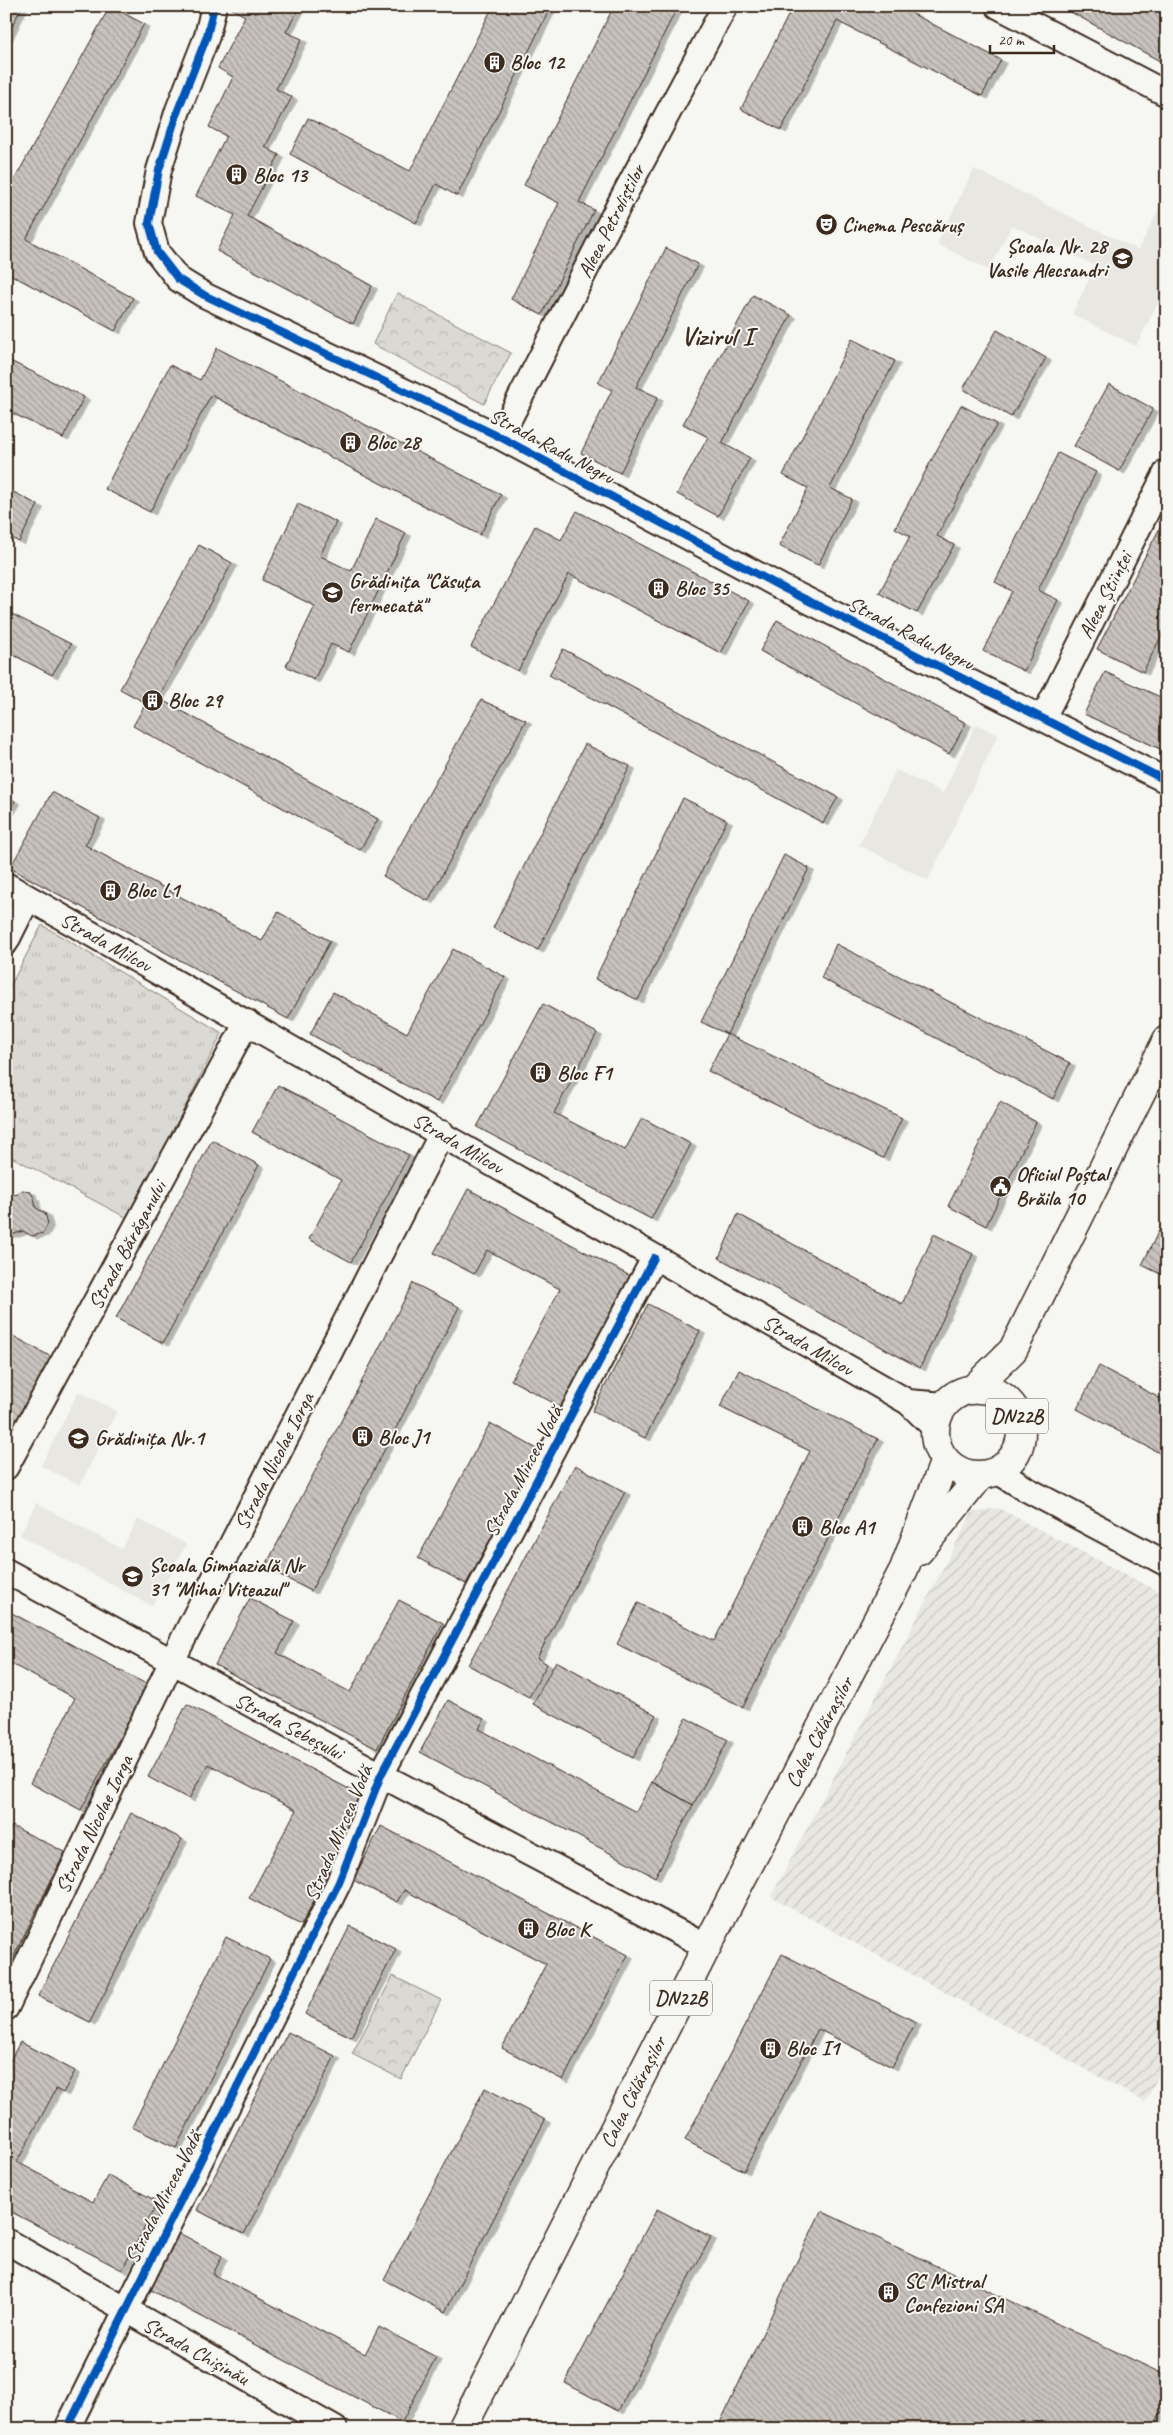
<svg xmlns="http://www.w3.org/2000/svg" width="1173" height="2435" viewBox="0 0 1173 2435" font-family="Caveat,sans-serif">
	<defs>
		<pattern id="industrial-furrows" width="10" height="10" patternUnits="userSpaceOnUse" patternTransform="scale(1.25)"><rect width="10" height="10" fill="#e8e7e2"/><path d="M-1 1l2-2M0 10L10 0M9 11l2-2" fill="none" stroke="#c8c6c1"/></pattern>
		<pattern id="grass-tufts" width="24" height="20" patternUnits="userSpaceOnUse" patternTransform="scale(1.25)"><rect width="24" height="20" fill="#dad9d3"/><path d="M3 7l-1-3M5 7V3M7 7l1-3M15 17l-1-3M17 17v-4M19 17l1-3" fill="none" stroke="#bcbab5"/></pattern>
		<pattern id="park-crowns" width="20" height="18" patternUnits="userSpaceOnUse" patternTransform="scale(1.25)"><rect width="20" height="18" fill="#dad9d3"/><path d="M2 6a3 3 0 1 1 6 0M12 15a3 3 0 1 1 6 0" fill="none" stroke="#bcbab5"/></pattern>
		<pattern id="building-back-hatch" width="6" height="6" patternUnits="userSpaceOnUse" patternTransform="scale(1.25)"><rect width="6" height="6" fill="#c8c3be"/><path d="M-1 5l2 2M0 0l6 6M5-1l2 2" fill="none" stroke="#a49f9a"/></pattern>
		<filter id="shadow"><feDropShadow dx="5.5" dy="3" stdDeviation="0" flood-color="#0004"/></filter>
	</defs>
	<rect width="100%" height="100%" fill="#f6f6f2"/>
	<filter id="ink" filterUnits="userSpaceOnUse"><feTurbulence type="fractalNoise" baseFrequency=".02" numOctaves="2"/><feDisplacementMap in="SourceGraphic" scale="10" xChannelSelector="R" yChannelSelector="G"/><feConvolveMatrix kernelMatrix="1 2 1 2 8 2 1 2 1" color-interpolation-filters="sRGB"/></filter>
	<g filter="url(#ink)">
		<path fill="#e8e7e2" d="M974 169 1138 250 1167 193V285L1136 346 1072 314 1096 266 1012 225 989 270 937 244Z
			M976 724 998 735 928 880 859 845 896 770 943 793Z
			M78 1392 117 1411 80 1485 41 1466Z
			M36 1503 122 1549 138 1519 186 1544 152 1606 20 1535Z"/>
		<path fill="url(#industrial-furrows)" d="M998 1508 1167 1596V2060L1145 2102 771 1897 972 1513Z"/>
		<path fill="url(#grass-tufts)" stroke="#8a8278" d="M42 925 222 1033 129 1219 6 1154V994Z"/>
		<path fill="url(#park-crowns)" stroke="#8a8278" d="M397 293 511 353 484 404 373 344Z
			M393 1976 441 2000 401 2079 352 2054Z"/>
		<path fill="url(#building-back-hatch)" stroke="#3b2a1e" filter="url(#shadow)" d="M6 6H22L6 39Z
			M110 6 144 24 26 239 133 298 115 331 6 272V253L9 248 6 247V195Z
			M234 6H300L286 32 302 39 276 89 292 97 265 147 279 155 247 216 372 286 353 324 217 251 235 215 196 196 226 136 209 127 233 77 218 68 245 16 232 9Z
			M493 6H551L457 196 436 184 416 223 290 154 308 118 410 171Z
			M614 6H678L579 202 594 210 542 315 511 299 559 203 524 185Z
			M793 6H898L1001 60 982 96 837 21 781 130 741 109Z
			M1060 6H1149L1167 16V65Z
			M666 248 698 264 636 387 658 397 620 473 581 453 612 390 598 383Z
			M753 295 791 315 722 443 750 458 718 516 677 494 708 437 683 424Z
			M997 330 1046 358 1011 417 963 389Z
			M852 339 895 361 830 488 852 499 818 565 779 546 808 488 783 475Z
			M217 348 501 495 480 535 211 395 150 512 105 489 170 365 200 380Z
			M6 359 84 397 63 438 6 410Z
			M1109 384 1153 409 1119 471 1074 446Z
			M961 405 997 424 937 536 954 545 917 613 879 593 910 536 895 528Z
			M1058 453 1096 472 1038 590 1058 600 1024 671 983 651 1012 591 995 582Z
			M6 488 38 505 19 542 6 535Z
			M298 504 336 522 320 556 351 571 376 519 406 533 349 652 331 644 314 680 286 666 315 606 262 580Z
			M577 511 749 601 721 653 569 574 518 671 471 647 535 526 561 540Z
			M1167 514V625L1143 672 1097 649Z
			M199 545 232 563 158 698 378 819 360 850 133 726 146 703 120 689Z
			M6 611 71 644 52 675 6 651Z
			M777 620 966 723 949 754 760 651Z
			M563 649 838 797 823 823 549 675Z
			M1105 672 1167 700V752L1084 714Z
			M481 700 526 720 428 901 383 876Z
			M585 744 630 766 538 950 493 928Z
			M52 792 100 818 85 845 262 941 278 912 330 941 288 1019 10 868Z
			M6 796 15 801 6 816Z
			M683 798 727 820 638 1000 595 979Z
			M784 855 809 868 727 1034 701 1022Z
			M836 944 1070 1063 1053 1099 821 978Z
			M453 949 505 977 437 1102 310 1034 333 992 407 1033Z
			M543 1004 597 1033 554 1113 625 1150 642 1118 691 1144 651 1219 477 1127Z
			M727 1034 902 1118 883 1158 708 1071Z
			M278 1085 409 1155 351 1262 309 1239 341 1180 252 1132Z
			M1000 1102 1036 1122 986 1226 948 1206Z
			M212 1140 259 1165 163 1343 116 1318Z
			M468 1189 632 1277 561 1407 511 1380 560 1289 487 1250 474 1274 434 1253Z
			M6 1190 16 1195 22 1190 30 1191 34 1198 36 1208 45 1213 48 1224 43 1233 32 1236 23 1231 14 1234H6Z
			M738 1214 902 1304 934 1234 973 1254 920 1368 719 1258Z
			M1166 1216H1167V1277L1142 1265Z
			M413 1283 459 1307 311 1591 265 1567Z
			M648 1304 700 1331 645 1438 592 1411Z
			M6 1332 55 1359 6 1449Z
			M1099 1366 1167 1402V1457L1077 1409Z
			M739 1370 878 1439 743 1707 617 1644 638 1603 714 1641 810 1451 720 1407Z
			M490 1423 539 1450 466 1584 418 1558Z
			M575 1465 625 1492 537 1658 547 1664 529 1697 468 1665Z
			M250 1598 294 1621 277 1653 350 1692 399 1600 443 1623 377 1749 215 1665Z
			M6 1610 148 1685 81 1810 30 1783 75 1698 6 1661Z
			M556 1661 656 1715 633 1758 533 1704Z
			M448 1700 484 1719 479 1729 636 1812 652 1782 693 1805 655 1877 420 1752Z
			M187 1704 368 1799 301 1925 249 1898 296 1810 208 1764 189 1799 148 1777Z
			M686 1718 728 1740 693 1805 652 1782Z
			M131 1813 182 1839 90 2022 38 1996Z
			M12 1826 65 1852 6 1972V1837Z
			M381 1826 628 1955 563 2080 502 2048 546 1964 404 1890 397 1902 353 1880Z
			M350 1926 396 1949 351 2037 305 2014Z
			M226 1937 270 1959 176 2148 132 2127Z
			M782 1954 916 2022 892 2067 818 2029 744 2171 685 2140Z
			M288 2032 335 2056 244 2234 197 2210Z
			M20 2042 75 2071 63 2093 56 2089 17 2162 93 2202 108 2175 158 2202 122 2270 6 2209V2068Z
			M485 2088 545 2120 445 2312 384 2280Z
			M657 2209 711 2237 618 2411 565 2383Z
			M821 2211 1167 2376V2401L1153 2429H717Z
			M179 2233 222 2256 213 2274 365 2354 379 2327 436 2357 402 2422 149 2289Z"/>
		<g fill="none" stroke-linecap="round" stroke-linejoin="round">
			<defs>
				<path id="minor" d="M214 6 207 36 178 110 159 170 149 223 157 252 178 279 204 295 500 437 785 589 1167 781
					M998 6 1167 94
					M500 437 621 201 725 6
					M1043 718 1167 471
					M6 885 908 1402 935 1428
					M6 942 28 898
					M908 1402 945 1405
					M6 1467 247 1022
					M997 1471 1026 1489 1167 1564
					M6 1571 381 1775 707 1947
					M6 2008 171 1663 442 1133
					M6 2241 335 2429
					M67 2429 339 1882 381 1775 654 1258"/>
				<path id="major" d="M935 1432a43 43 0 1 1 86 0a43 43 0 1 1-86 0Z
					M972 1390 1013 1350 1167 1040
					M919 1551 981 1475
					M462 2429 731 1899 904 1569 945 1460"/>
			</defs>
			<use href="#minor" stroke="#3b2a1e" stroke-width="28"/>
			<use href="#major" stroke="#3b2a1e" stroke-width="31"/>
			<use href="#minor" stroke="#f6f6f2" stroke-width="24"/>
			<use href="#major" stroke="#f6f6f2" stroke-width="28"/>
			<defs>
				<path id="cycleway" d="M214 6 207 36 178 110 159 170 149 223 157 252 178 279 204 295 500 437 785 589 1167 781
					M67 2429 339 1882 381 1775 654 1258"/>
			</defs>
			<use href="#cycleway" stroke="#f6f6f2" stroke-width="11"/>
			<use href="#cycleway" stroke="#0057b8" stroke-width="8"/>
		</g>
	</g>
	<defs>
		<symbol id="building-disc" viewBox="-11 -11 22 22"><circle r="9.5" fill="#3b2a1e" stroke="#f6f6f2"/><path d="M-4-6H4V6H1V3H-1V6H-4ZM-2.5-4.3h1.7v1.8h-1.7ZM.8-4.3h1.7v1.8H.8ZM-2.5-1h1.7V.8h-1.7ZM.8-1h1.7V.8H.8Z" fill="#fff"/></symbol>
		<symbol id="theatre-disc" viewBox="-11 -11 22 22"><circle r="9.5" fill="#3b2a1e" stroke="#f6f6f2"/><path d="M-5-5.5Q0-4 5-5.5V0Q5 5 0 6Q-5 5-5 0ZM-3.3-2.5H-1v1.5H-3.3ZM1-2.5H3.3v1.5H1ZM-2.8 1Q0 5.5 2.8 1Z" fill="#fff"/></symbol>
		<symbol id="school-disc" viewBox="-11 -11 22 22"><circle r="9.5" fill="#3b2a1e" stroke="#f6f6f2"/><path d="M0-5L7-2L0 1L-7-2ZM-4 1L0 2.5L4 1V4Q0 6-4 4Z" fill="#fff"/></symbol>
		<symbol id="civic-disc" viewBox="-11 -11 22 22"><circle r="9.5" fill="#3b2a1e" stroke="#f6f6f2"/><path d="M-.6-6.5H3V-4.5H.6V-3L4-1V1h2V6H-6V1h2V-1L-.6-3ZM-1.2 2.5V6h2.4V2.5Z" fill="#fff"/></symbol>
	</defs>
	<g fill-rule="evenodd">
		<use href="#building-disc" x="482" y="50" width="25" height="25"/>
		<use href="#building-disc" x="224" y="162" width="25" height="25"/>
		<use href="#theatre-disc" x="814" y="212" width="25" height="25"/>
		<use href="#school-disc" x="1110" y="246" width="25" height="25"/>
		<use href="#building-disc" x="338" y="430" width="25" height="25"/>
		<use href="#building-disc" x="646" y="576" width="25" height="25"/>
		<use href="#school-disc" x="320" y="580" width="25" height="25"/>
		<use href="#building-disc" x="140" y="688" width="25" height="25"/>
		<use href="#building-disc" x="98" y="878" width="25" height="25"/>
		<use href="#building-disc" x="528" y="1060" width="25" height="25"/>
		<use href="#civic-disc" x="988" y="1174" width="25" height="25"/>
		<use href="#building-disc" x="350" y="1424" width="25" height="25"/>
		<use href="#school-disc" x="66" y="1426" width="25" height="25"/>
		<use href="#building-disc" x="790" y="1514" width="25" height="25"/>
		<use href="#school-disc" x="120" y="1564" width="25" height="25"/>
		<use href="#building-disc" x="516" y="1916" width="25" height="25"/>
		<use href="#building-disc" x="758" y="2036" width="25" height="25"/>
		<use href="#building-disc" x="876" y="2280" width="25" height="25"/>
	</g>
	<g text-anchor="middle" stroke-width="4" stroke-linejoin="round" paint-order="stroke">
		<g fill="#f6f6f2" stroke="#73675e" stroke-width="1">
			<rect x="986" y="1398.5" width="62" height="35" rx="4"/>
			<rect x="650" y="1980.5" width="62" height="35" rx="4"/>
		</g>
		<g font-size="20" font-weight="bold" fill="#3b2a1e">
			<text x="1017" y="1423">DN22B</text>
			<text x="681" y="2005">DN22B</text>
		</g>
		<g font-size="21" font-weight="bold" fill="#3b2a1e" stroke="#f6f6f2" text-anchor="start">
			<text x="510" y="69">Bloc 12</text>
			<text x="253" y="182">Bloc 13</text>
			<text x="842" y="232">Cinema Pescăruș</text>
			<text x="1107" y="253" text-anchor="end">Școala Nr. 28<tspan x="1107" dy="24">Vasile Alecsandri</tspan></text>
			<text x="366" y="449">Bloc 28</text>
			<text x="349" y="588">Grădinița "Căsuța<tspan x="349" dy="24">fermecată"</tspan></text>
			<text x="675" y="595">Bloc 35</text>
			<text x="168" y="707">Bloc 29</text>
			<text x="126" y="897">Bloc L1</text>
			<text x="557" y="1080">Bloc F1</text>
			<text x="1016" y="1181">Oficiul Poștal<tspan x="1016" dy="24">Brăila 10</tspan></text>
			<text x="378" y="1444">Bloc J1</text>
			<text x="95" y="1445">Grădinița Nr.1</text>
			<text x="819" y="1534">Bloc A1</text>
			<text x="149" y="1572">Școala Gimnazială Nr<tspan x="149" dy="24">31 "Mihai Viteazul"</tspan></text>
			<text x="544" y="1936">Bloc K</text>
			<text x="786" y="2055">Bloc I1</text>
			<text x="904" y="2288">SC Mistral<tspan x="904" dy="24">Confezioni SA</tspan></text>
		</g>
		<g font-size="21" fill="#3b2a1e" stroke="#f6f6f2">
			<text transform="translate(611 221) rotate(-63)" y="7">Aleea Petroliștilor</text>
			<text transform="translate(552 446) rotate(28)" y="7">Strada Radu Negru</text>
			<text transform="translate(1105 595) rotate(-63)" y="7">Aleea Științei</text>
			<text transform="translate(911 633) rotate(27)" y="7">Strada Radu Negru</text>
			<text transform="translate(106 942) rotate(29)" y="7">Strada Milcov</text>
			<text transform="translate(458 1143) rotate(30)" y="7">Strada Milcov</text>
			<text transform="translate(127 1245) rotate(-62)" y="7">Strada Bărăganului</text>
			<text transform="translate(808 1345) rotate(30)" y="7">Strada Milcov</text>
			<text transform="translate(274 1461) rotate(-63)" y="7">Strada Nicolae Iorga</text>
			<text transform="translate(523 1471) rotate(-62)" y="7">Strada Mircea Vodă</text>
			<text transform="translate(289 1726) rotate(28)" y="7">Strada Sebeșului</text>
			<text transform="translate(819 1732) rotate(-62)" y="7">Calea Călărașilor</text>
			<text transform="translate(94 1824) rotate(-64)" y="7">Strada Nicolae Iorga</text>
			<text transform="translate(338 1833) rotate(-67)" y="7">Strada Mircea Vodă</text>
			<text transform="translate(633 2092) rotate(-63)" y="7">Calea Călărașilor</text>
			<text transform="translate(163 2197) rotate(-63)" y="7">Strada Mircea Vodă</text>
			<text transform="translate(196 2351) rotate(29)" y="7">Strada Chișinău</text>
		</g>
		<g font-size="26" font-weight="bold" fill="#3b2a1e" stroke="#f6f6f2">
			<text x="717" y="345">Vizirul I</text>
		</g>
	</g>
	<rect width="1173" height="2435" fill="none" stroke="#f6f6f2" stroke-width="25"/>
	<rect x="12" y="12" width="1148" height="2410" fill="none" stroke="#3b2a1e" stroke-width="2" filter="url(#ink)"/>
	<path d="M990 45v8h64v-8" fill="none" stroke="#3b2a1e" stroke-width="2.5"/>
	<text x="998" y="45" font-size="15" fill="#3b2a1e" stroke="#f6f6f2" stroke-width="4" paint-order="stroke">20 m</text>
</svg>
